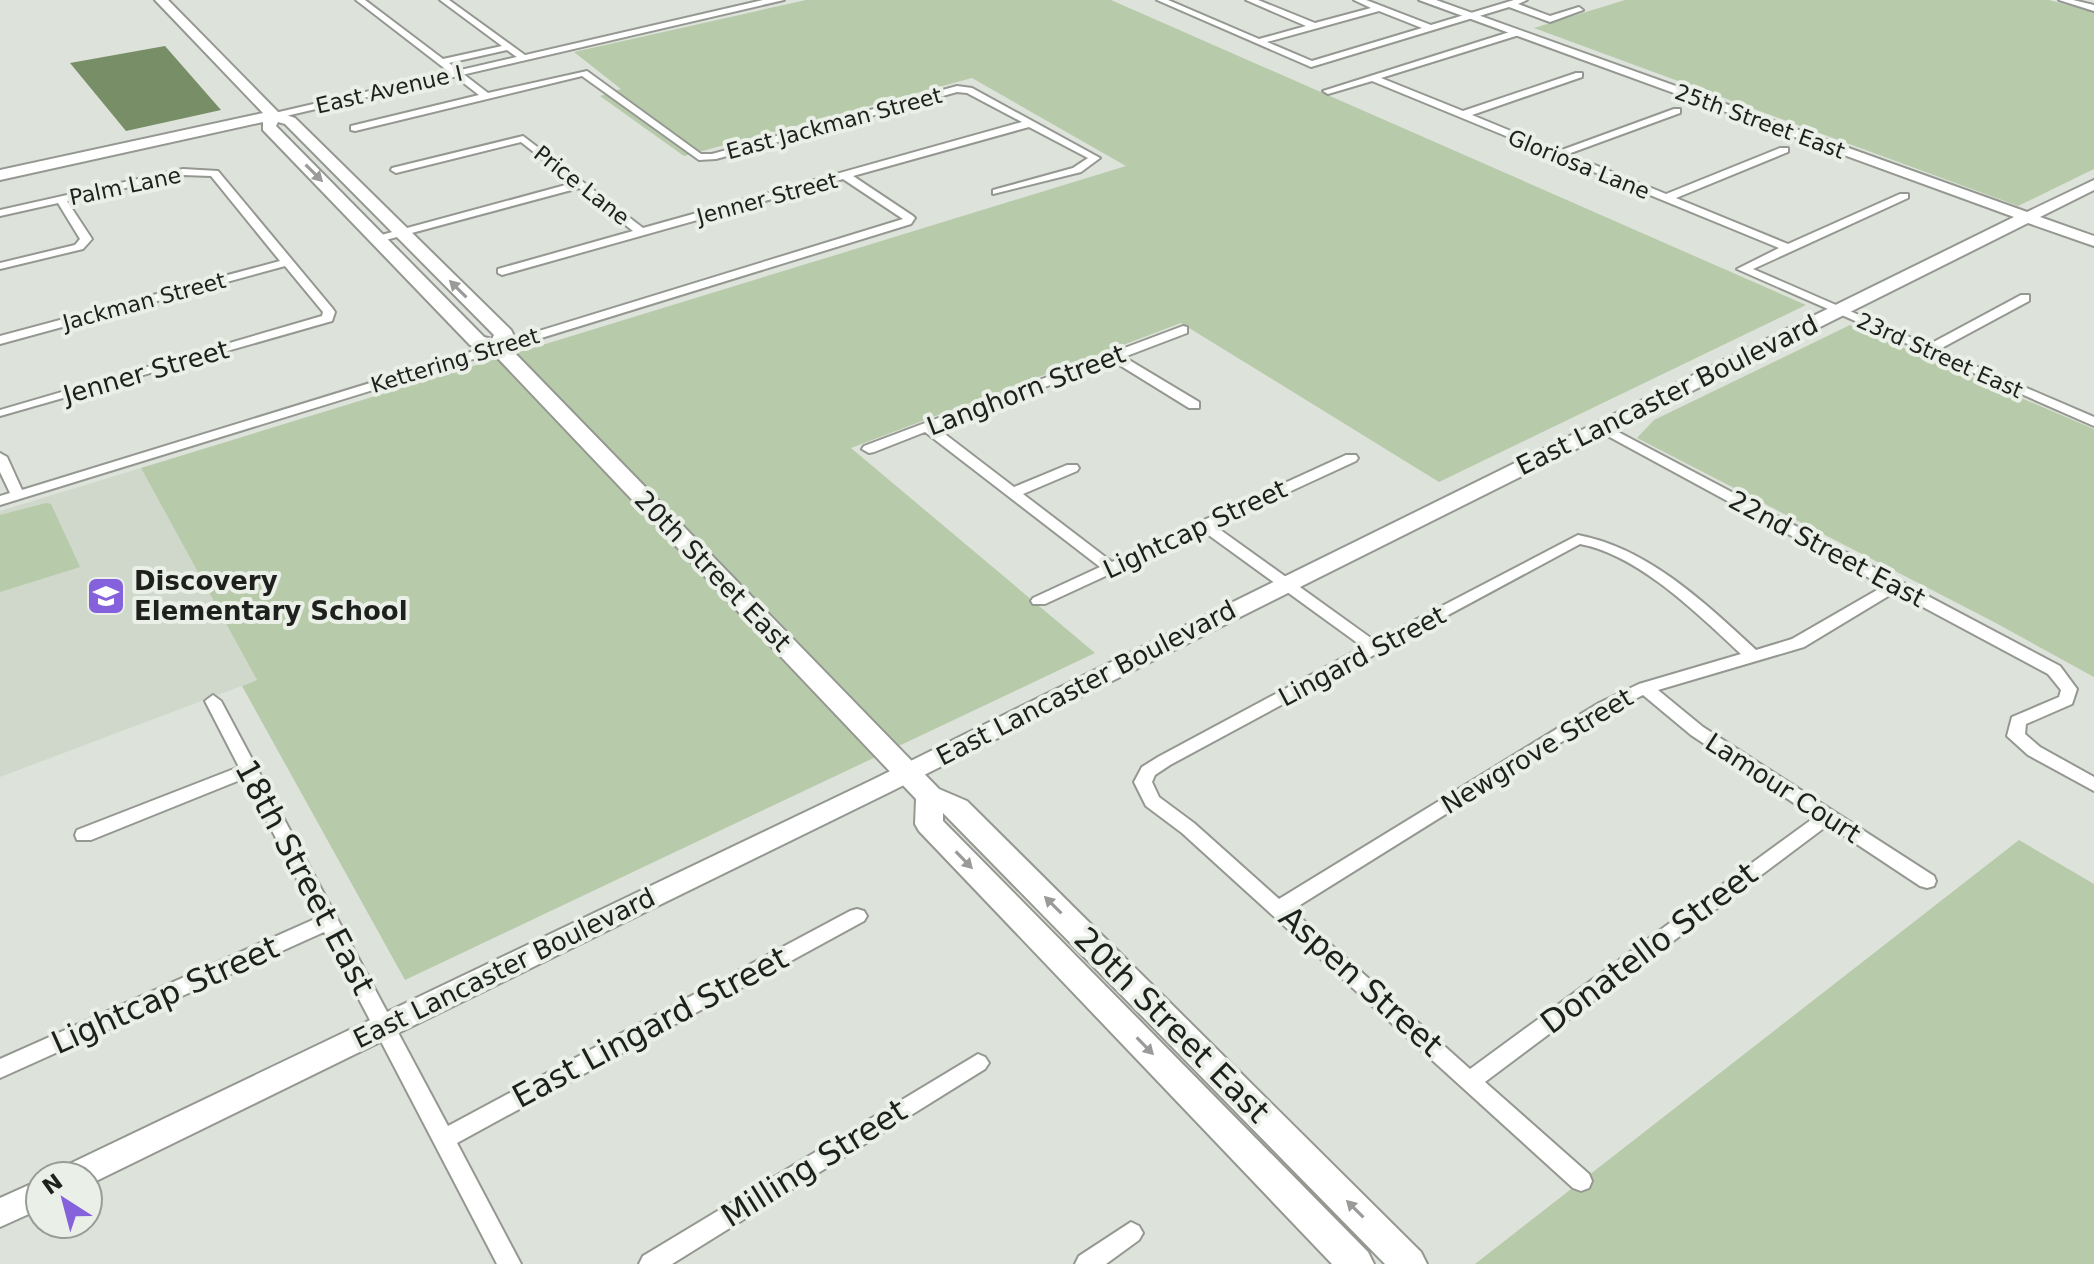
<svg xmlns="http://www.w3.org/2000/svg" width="2094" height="1264" viewBox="0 0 2094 1264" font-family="'DejaVu Sans',sans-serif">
	<rect width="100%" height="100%" fill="#dde2da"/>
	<path fill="#cfd8ca" d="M141 468 257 680 0 777V511Z"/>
	<path fill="#b7caaa" d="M806 0H1111L1806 305 1439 482 1181 323 851 448 1095 653 405 980 242 686 257 680 141 468 1126 166 972 78 684 156 600 96 621 89 574 52Z
		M1625 0H2049L2094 12V169L2018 206 1534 28Z
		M1850 325 2094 429V677L1994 622 1637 438 1654 420Z
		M46 503 51 504 80 567 0 592V515Z
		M2019 840 2094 884V1264H1475Z"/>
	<path fill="#778e67" d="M165 46 221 110 126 131 70 63Z"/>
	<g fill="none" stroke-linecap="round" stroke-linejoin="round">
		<defs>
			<path id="street" d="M356 0H365L443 59 502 46 440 0H449L529 58 521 60 507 50 449 63 488 93 587 71 701 154H712L957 86 972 88 1100 158 1081 172 993 194V190L1073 168 1088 158 1029 127 853 176 913 216 915 218 911 224 0 505V496L10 493 0 472V453L7 457 22 490 903 219 843 179 502 275 498 273V269L633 231 579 188 382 241H374V237L573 183 521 142 396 173 391 170 392 168 523 136 643 228 1022 122 967 93 957 92 716 159 699 160 582 76 355 131 351 130V126L479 95Z
				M1157 0H1168L1259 39 1306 26 1246 0H1258L1315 23 1371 8 1354 0H1366L1431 25 1514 0H1527L1518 4 1550 16 1579 7 1583 10 1550 22 1509 7 1311 67ZM1379 11 1422 28 1312 61 1267 42Z
				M2059 0H2073L2094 5V11Z
				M1516 30 1520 33 1519 35 1381 78 1463 111 1576 73H1582V77L1472 115 1559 151 1674 109H1680V113L1568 154 1666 194 1780 148H1788V152L1676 198 1788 244 1900 194H1908V198L1753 269 1928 345 2021 295H2029V301L1938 350 2094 417V426L1737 269 1779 248 1372 81 1328 94 1323 91Z
				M183 169 218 171 333 309 335 312 332 321 0 416V410L322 316 323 312 285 266 0 344V336L280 261 211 176 183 175 67 201 92 239 83 249 0 269V263L75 245 80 239 58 203 0 216V210Z
				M1183 326 1187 327V333L1124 357 1199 402V408H1189L1113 361 937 428 1014 487 1067 465H1077L1079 468 1077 471 1023 494 1112 562 1346 455H1356L1358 458 1356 461 1215 526 1375 641 1578 535C1648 548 1705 603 1756 650L1792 639 1884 586 1593 428 1600 424 1605 425 2060 666 2077 689 2072 704 2026 724 2025 734 2040 747 2094 777V791L2028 755 2007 736 2012 717 2059 697 2061 690 2048 674 1895 592 1804 647 1658 690 1703 727 1934 876 1936 881 1934 886 1927 888 1920 886 1828 825 1485 1082 1589 1174 1592 1181 1589 1188 1581 1191 1573 1188 1182 833 1146 806 1134 782 1142 767 1158 757 1363 647 1203 531 1045 604H1033L1031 601 1033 598 1100 567 925 432 874 452 869 453 862 449 864 446ZM1580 544C1639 555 1699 615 1741 654L1639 684 1599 703 1279 899 1194 823 1159 797 1152 782 1155 775 1170 765ZM1643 695 1691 735 1815 817 1470 1069 1292 910 1611 711Z
				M213 695 221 701 448 1126 850 911 857 909 864 911 867 916 864 921 457 1143 521 1264H497L324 932 0 1078V1059L317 918 245 778 91 840H77L75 835 77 830 239 767 205 701Z
				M978 1054 985 1057 989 1063 985 1069 672 1264H639L643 1256Z
				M1131 1222 1139 1226 1143 1233 1139 1240 1106 1264H1075L1079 1256Z"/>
			<path id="secondary" d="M763 0H784L273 119 266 115Z
				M1419 0H1436L2027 212 2094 180V190L2040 217 2094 236V246L2028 223 888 793 88 1185V1176H61L65 1166 870 781 2014 217Z
				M40 1180V1209L0 1227V1198Z"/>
			<path id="primary" d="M155 0H168L278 112 295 118 511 330 513 334 508 346 939 789 967 801 1421 1252 1427 1264H1385L943 813V821L1368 1252 1374 1264H1332L919 831 915 824 916 799 491 351 470 345 263 130V122L0 180V170L263 113ZM278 122 285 124 494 335 492 339 484 337 276 126Z"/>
		</defs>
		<use href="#street" stroke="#949891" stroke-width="4"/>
		<use href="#secondary" stroke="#949891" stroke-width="4"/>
		<use href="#primary" stroke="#949891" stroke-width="4"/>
		<use href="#street" fill="#fff" fill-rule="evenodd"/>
		<use href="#secondary" fill="#fff" fill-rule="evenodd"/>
		<use href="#primary" fill="#fff" fill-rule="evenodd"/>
	</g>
	<defs><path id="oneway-solid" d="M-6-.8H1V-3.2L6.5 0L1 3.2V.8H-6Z" transform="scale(2)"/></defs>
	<g fill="#9a9b99">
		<use href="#oneway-solid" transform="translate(314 173) rotate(45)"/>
		<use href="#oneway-solid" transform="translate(458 289) rotate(-135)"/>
		<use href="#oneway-solid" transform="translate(964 860) rotate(46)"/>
		<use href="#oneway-solid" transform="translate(1053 905) rotate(-135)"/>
		<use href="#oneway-solid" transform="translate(1145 1046) rotate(46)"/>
		<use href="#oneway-solid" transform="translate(1355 1209) rotate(-135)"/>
	</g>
	<defs>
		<symbol id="school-square" viewBox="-11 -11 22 22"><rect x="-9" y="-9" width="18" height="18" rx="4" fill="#8561dc" stroke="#eaefe7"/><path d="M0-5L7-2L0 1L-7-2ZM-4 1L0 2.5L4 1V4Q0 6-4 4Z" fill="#fff"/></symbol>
	</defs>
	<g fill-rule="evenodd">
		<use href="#school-square" x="84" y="574" width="44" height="44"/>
	</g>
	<g text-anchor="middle" stroke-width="8" stroke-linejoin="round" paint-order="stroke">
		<g font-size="22" fill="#1e201d" stroke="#eaefe7">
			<text transform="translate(389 89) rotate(-13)" y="8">East Avenue I</text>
			<text transform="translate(1760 121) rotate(20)" y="8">25th Street East</text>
			<text transform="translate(834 123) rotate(-15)" y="8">East Jackman Street</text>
			<text transform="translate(1579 164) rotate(22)" y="8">Gloriosa Lane</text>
			<text transform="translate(582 185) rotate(38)" y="8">Price Lane</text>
			<text transform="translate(125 186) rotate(-12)" y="8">Palm Lane</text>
			<text transform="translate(767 198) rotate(-15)" y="8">Jenner Street</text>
			<text transform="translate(144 301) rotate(-15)" y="8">Jackman Street</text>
			<text transform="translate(1940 355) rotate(24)" y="8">23rd Street East</text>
			<text transform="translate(455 360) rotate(-17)" y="8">Kettering Street</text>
		</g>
		<g font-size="26" fill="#1e201d" stroke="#eaefe7">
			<text transform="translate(146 372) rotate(-16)" y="9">Jenner Street</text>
			<text transform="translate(1026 390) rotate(-21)" y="9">Langhorn Street</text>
			<text transform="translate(1667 395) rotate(-26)" y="9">East Lancaster Boulevard</text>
			<text transform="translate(1195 529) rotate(-25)" y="9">Lightcap Street</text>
			<text transform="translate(1827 549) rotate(28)" y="9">22nd Street East</text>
			<text transform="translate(713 571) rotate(46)" y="9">20th Street East</text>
			<text transform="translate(1362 656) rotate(-28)" y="9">Lingard Street</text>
			<text transform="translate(1086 683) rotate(-27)" y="9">East Lancaster Boulevard</text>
			<text transform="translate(1537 751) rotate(-31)" y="9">Newgrove Street</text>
			<text transform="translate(1783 788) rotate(33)" y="9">Lamour Court</text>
			<text transform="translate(504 968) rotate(-26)" y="9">East Lancaster Boulevard</text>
		</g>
		<g font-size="26" font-weight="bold" fill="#1e201d" stroke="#eaefe7" text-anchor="start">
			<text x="134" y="590">Discovery<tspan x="134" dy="30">Elementary School</tspan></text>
		</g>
		<g font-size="32" fill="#1e201d" stroke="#eaefe7">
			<text transform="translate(305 877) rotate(62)" y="11">18th Street East</text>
			<text transform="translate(1649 948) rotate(-37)" y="11">Donatello Street</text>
			<text transform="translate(1361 981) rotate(42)" y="11">Aspen Street</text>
			<text transform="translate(165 995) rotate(-24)" y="11">Lightcap Street</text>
			<text transform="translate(1172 1025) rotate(45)" y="11">20th Street East</text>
			<text transform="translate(650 1027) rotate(-28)" y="11">East Lingard Street</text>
			<text transform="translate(814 1163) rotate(-32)" y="11">Milling Street</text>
		</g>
	</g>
	<g transform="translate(64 1200) rotate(324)"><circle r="38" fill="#eaefe7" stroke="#989c96" stroke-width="2"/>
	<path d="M0-6L14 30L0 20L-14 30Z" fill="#8561dc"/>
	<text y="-12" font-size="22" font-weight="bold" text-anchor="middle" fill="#1e201d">N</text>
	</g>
</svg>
